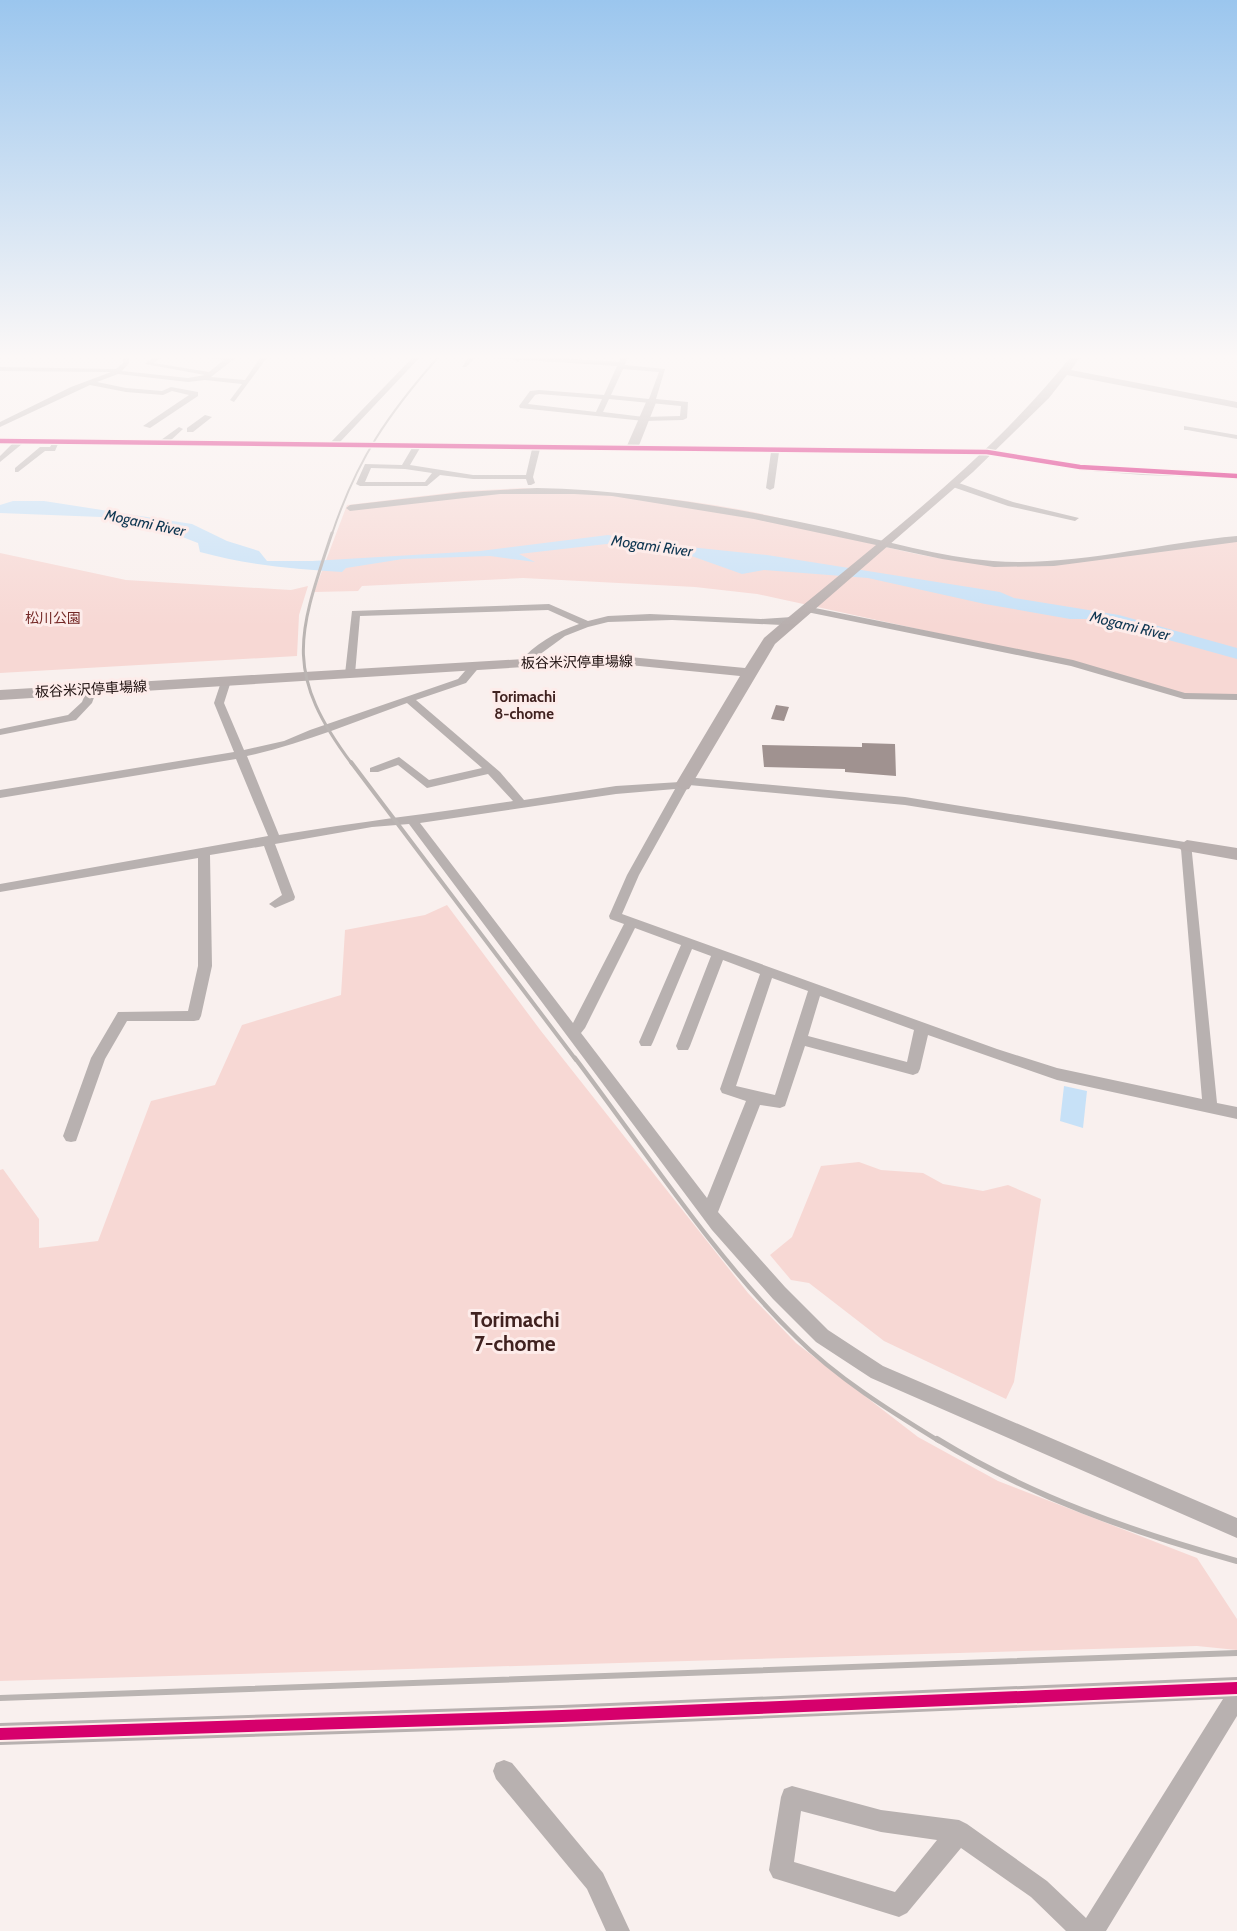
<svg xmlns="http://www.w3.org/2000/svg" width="1237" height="1931" viewBox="0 0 1237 1931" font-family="Cabin,'Noto Sans JP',sans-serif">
	<rect width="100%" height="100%" fill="#f9f0ee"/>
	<path fill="#f7d8d4" d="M523 488C604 492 687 497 767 515 829 529 889 552 952 560 1047 571 1143 551 1237 540V695L1185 694 1074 663 757 594 695 587 523 578 362 586 358 591 314 592 347 505 464 491Z
		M0 553 126 580 291 590 308 586 299 615 297 656 0 673Z
		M447 905 541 1031 748 1293 796 1343 918 1437 998 1481 1197 1558 1237 1619V1650L1197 1646 0 1681V1170L3 1169 39 1219V1248L98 1241 151 1101 215 1085 242 1025 341 995 345 930 425 915Z
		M859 1162 881 1170 923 1173 943 1184 983 1191 1008 1185 1041 1199 1014 1382 1006 1399 884 1341 809 1283 791 1280 770 1255 792 1237 821 1166Z"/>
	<path fill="#c7e1f7" d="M13 501H44L192 524 227 541 259 551 267 561H312L480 551 608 535 670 545 767 555 1000 592 1014 598 1119 615 1237 648V659L1093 619H1070L985 604 868 578 764 570 742 574 669 548 621 540 615 543 519 554 535 562 490 556 403 559 346 568 342 572C294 569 247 565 200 552L198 543 172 533 101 517 0 513V505Z
		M1064 1086 1087 1091 1083 1128 1060 1121Z"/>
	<path fill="#a09290" d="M776 705 789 707 784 721 771 719Z
		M862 743 895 744 896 776 845 772V769L764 767 762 745 862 747Z"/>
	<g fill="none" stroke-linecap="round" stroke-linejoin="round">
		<path fill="#b8b1b0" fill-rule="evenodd" d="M123 355H129V363L122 371 188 378 205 375 145 364 155 355H163L154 363 209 372 224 360 192 355H239L211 377 245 380 262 355H269L234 402 230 400 242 384 205 380 188 382 118 374 97 382 126 388 162 391 171 387 198 392V396L150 428 143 426 189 395 172 391 163 395 126 392 90 385 0 427V422L71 387 111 372 0 371V367L116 369 123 363Z
			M415 355H422L340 442 987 450C1070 467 1153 471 1237 474V478L1143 475 1080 470 987 454 779 452 774 488 770 490 766 488 771 452 540 449 533 477 535 483 531 485H528L526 479H473L440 475 427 486H360L356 484 365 464 402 465 412 448 58 444 55 451H45L18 472H15V468L40 447H50L52 444H22L0 462V456L13 443H0V439L161 440 179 427 183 429 170 441 331 442ZM420 448 532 449 526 475H473L410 465ZM371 468 405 469 432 473 425 482H365Z
			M470 355H515L619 362 622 355H629L625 365 665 369 656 399 688 402 687 418 683 420 644 421 520 408 519 406 530 391 539 390 604 395 617 366 476 357 466 367H462ZM623 369 659 372 649 399 611 395ZM539 394 602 399 596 412 528 404 535 395ZM609 399 681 406 680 416 644 417 603 412Z
			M205 415 212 417 193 432H187V428Z
			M1184 426 1237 435V439L1187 430H1184Z
			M950 482H956L1013 502 1079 518 1075 521 1008 506 950 486Z
			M537 488C637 490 736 508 833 529 886 541 940 557 993 561 1075 567 1156 543 1237 536V542L1054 566 994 567 942 559 754 519 612 496 574 494H500L350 511 346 508 350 505 463 492Z
			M549 604 588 621 608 616 650 614 761 619 792 617 797 620 782 625 672 620 608 622 588 627 565 636 524 666 519 663C534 644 556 632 579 624L548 610 360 616 355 674 350 677 345 674 352 611Z
			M805 606 1073 660 1185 693 1237 694V700L1184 699 1071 666 802 611 800 609Z
			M476 662 481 665 466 683 416 700 500 772 524 800 616 786 680 782 681 778 685 777 905 797 1191 843 1217 1103 1237 1107V1119L1057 1080 928 1035 920 1069 918 1073 913 1075 805 1046 785 1106 780 1108 760 1105 718 1212 785 1287 828 1330 883 1366 1237 1518V1538L871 1378 816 1342 773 1299 712 1230 409 824 372 827 275 844 295 897 294 900 275 908 269 904 282 895 264 846 210 855 212 966 201 1016 199 1020 194 1021H127L105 1059 76 1141 71 1142 66 1141 63 1136 91 1058 118 1012 188 1011 198 966V858L0 892V884L268 836 236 759 0 798V790L234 752 214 703 222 679H230L231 681 224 703 244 750 284 741 310 730 458 679 472 663ZM407 703 482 768 429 780 399 757 370 768V772H378L398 765 427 788 488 774 513 801C435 813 357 822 279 835L247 756C302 744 354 722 407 703ZM689 785 905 805 1181 849 1202 1099 1057 1068 997 1049 622 914 639 875ZM675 789 627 875 609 916 610 919 624 924 573 1023 420 823 616 794ZM635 928 681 945 639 1042 641 1046H651L653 1042 692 949 711 956 676 1046 678 1050H688L690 1046 723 960 760 974 720 1089 722 1093 746 1101 707 1198 581 1033 585 1028ZM772 978 808 991 775 1095 736 1086ZM820 996 914 1030 907 1062 808 1036Z
			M92 686 97 689 92 703 76 720 0 735V729L68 715 82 702 88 687Z
			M1237 1677V1716L1106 1931H1066L1031 1897 961 1848 907 1913 899 1917 773 1878 769 1870 781 1797 784 1789 792 1786 881 1810 959 1820 967 1824 1047 1881 1086 1918 1223 1699 562 1727 0 1745V1723L562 1705ZM801 1811 881 1832 937 1840 895 1892 794 1862Z
			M504 1760 512 1763 603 1873 630 1931H606L587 1889 496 1779 493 1771 496 1763Z"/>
		<path fill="#b8afae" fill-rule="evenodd" d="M515 355H525L518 362 513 359Z
			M1072 355H1082L1071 370 1237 402V408L1067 375 1049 398 973 472 775 644 689 789 683 790 675 785 740 676 619 664 524 667 0 700V690L524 659 619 656 745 668 764 638C868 549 987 463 1072 355Z
			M652 397 657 400 638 448 628 450 626 448 647 400Z
			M1187 840 1237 848V860L1181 850 1178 846Z"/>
		<path stroke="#bab4b2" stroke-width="2" d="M332 534C357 459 388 414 440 355"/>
		<path stroke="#bab4b2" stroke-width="3" d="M332 533C298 635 283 672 352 764"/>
		<path stroke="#bab4b2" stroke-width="4" d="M351 762 576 1060"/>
		<path stroke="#bab4b2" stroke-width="4.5" d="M575 1058C644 1149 714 1257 796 1337 837 1378 890 1411 939 1441"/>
		<path stroke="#bab4b2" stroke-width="6" d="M937 1439C1030 1496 1132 1532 1237 1561
			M0 1698 1237 1653"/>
		<defs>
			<path id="cycleway-far1" d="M0 441 987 452 1080 467 1237 476"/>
			<path id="cycleway" d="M0 1734 562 1716 1237 1688"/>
		</defs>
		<use href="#cycleway-far1" stroke="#fdecea" stroke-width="7"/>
		<use href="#cycleway" stroke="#fdecea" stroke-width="16"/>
		<use href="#cycleway-far1" stroke="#d6006c" stroke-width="4.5"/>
		<use href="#cycleway" stroke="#d6006c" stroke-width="12"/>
	</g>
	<linearGradient id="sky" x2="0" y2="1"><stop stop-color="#9bc6ee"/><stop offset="0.57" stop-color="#fcf8f7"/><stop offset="1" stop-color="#fcf8f7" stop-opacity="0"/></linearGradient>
	<rect width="1237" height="626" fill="url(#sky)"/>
	<g text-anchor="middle" stroke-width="6" stroke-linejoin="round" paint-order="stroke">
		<g font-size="14" fill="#742826" stroke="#fdecea">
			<text x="53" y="623">松川公園</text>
		</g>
		<g font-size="14" fill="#1d0f0e" stroke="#fdecea">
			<text transform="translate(577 662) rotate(-1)" y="5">板谷米沢停車場線</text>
			<text transform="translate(91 689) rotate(-3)" y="5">板谷米沢停車場線</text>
		</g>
		<g font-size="15" font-style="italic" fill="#0e3651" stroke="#fdecea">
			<text transform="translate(145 523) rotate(12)" y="5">Mogami River</text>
			<text transform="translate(652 546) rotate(8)" y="5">Mogami River</text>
			<text transform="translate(1130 626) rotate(14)" y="5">Mogami River</text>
		</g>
		<g font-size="15" font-weight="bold" fill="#402220" stroke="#fdecea">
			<text x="524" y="702">Torimachi<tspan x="524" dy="17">8-chome</tspan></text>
		</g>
		<g font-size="21" font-weight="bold" fill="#402220" stroke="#fdecea">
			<text x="515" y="1327">Torimachi<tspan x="515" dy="24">7-chome</tspan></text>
		</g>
	</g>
</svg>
